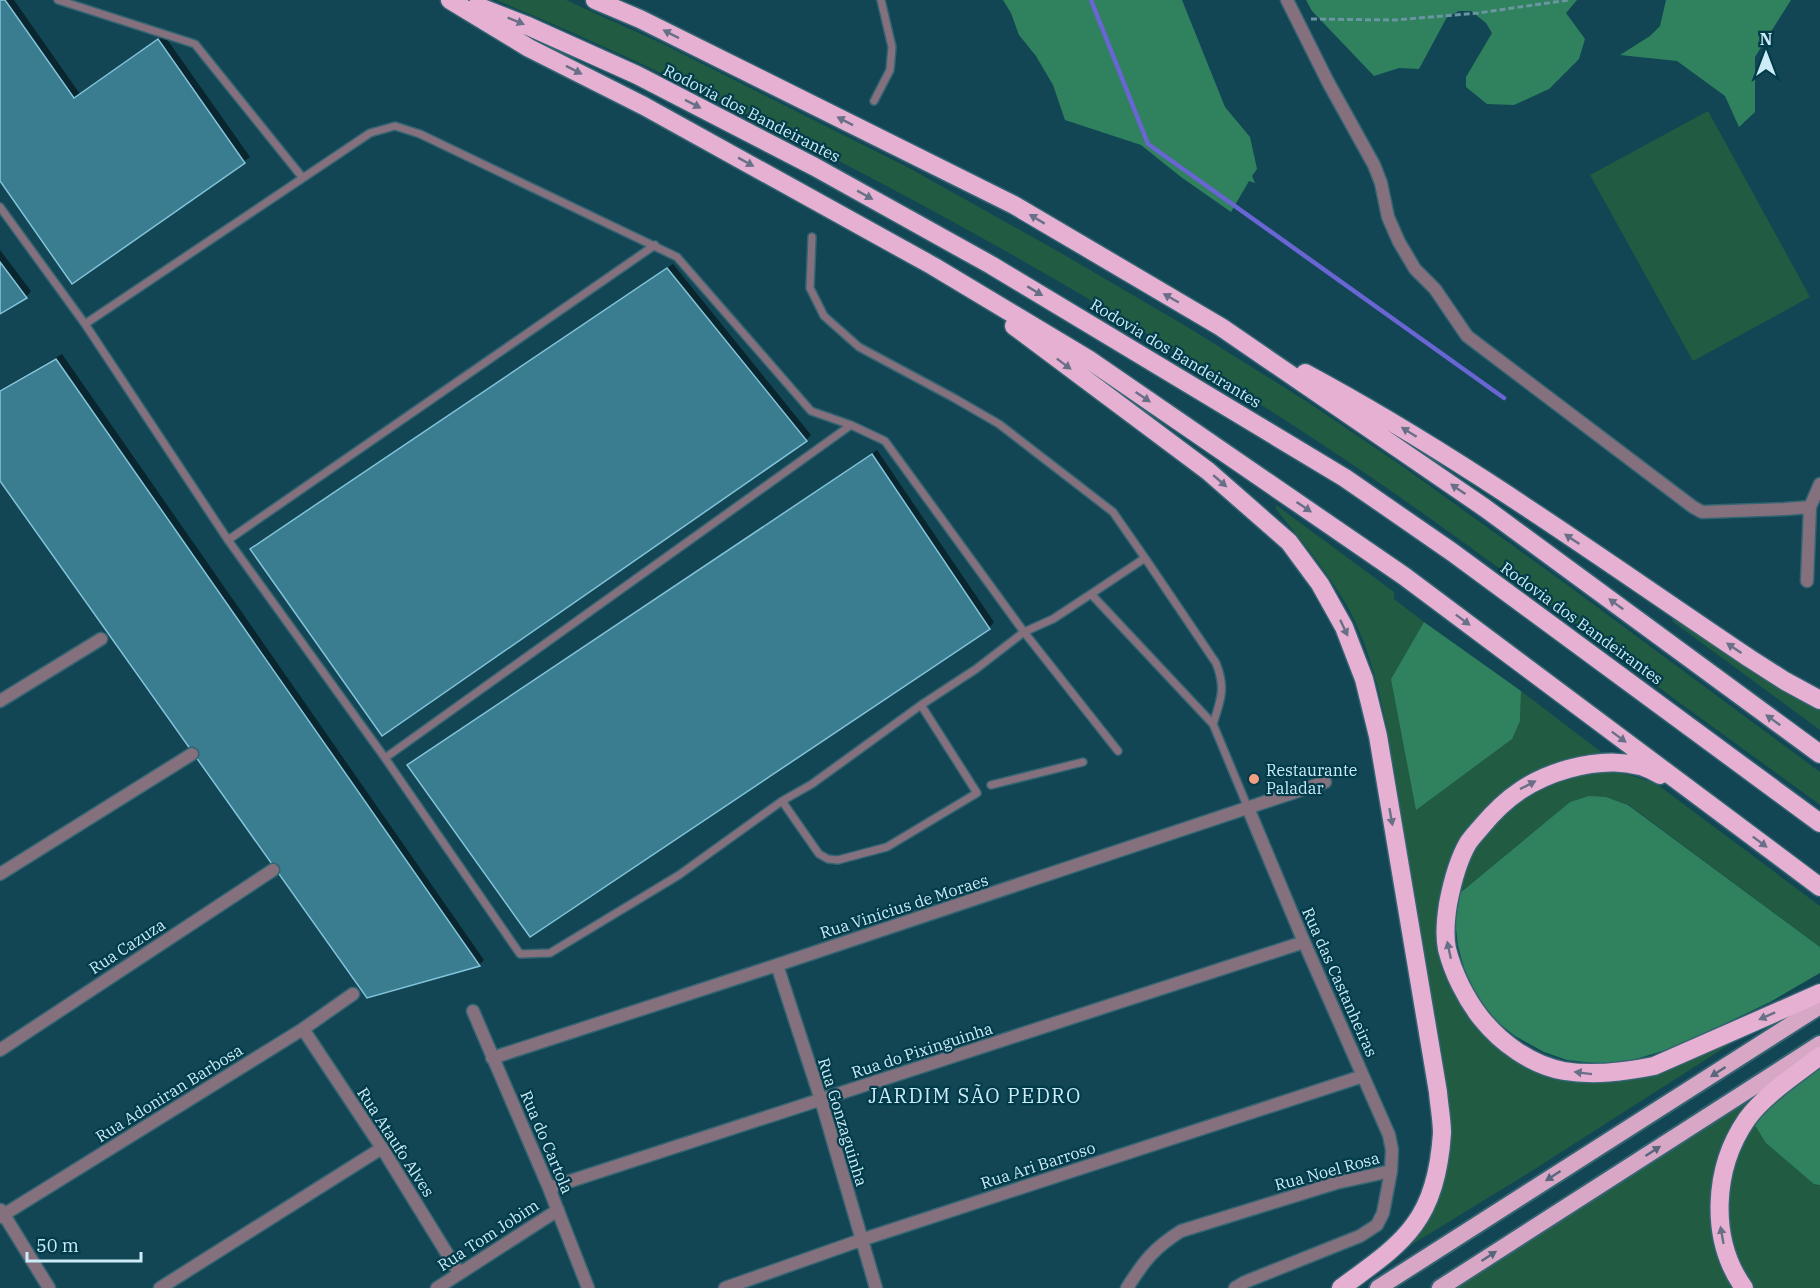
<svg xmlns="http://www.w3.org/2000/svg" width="1820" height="1288" viewBox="0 0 1820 1288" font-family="'IBM Plex Serif',serif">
	<rect width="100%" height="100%" fill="#124655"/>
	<path fill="#215b41" d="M496 0H566L663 44 909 168 1061 253 1189 328 1306 401 1402 466 1566 584 1820 772V805C1770 768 1719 732 1669 695 1544 601 1419 506 1288 422 1132 321 973 229 808 145 706 93 602 44 496 0Z
		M1708 111 1810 297 1693 361 1590 175Z
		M1276 505 1394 592V599L1424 622 1391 679 1520 721 1521 691 1605 755 1569 759 1540 769 1512 787 1456 847 1445 874 1438 905 1437 930 1447 976 1456 997 1469 1017 1550 1076 1580 1082 1610 1083 1637 1078 1738 1039 1527 1174 1411 1245 1407 1243 1421 1226 1444 1077 1386 724C1378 684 1367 642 1347 606 1327 571 1301 540 1276 509Z
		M1674 616 1820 707V730L1672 621Z
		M1588 770C1615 770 1633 775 1658 785L1820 906V947L1629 805 1606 797 1570 802 1460 893C1464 878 1468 862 1475 849 1478 843 1483 839 1486 834 1512 800 1548 783 1588 770Z
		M1820 1066V1288H1753L1737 1259 1727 1228 1726 1199 1740 1147 1754 1124 1772 1105Z
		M1760 1092C1751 1103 1741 1113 1734 1125 1703 1174 1702 1240 1735 1288H1451Z"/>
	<path fill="#30825e" d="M1003 0H1182L1225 107 1250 137 1257 169 1252 176 1255 183 1249 181 1231 212 1181 177 1141 145 1065 120 1053 85 1036 56 1019 35 1011 13Z
		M1306 0H1577L1566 13 1585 39 1579 59 1549 89 1514 105 1487 104 1466 87V77L1492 33 1486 23 1471 11H1459L1447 17 1419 69 1399 68 1374 76 1312 11Z
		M1666 0H1791L1755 57V112L1739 127 1725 96 1677 61 1620 55 1650 36 1660 26Z
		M1424 622 1521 691 1520 721 1512 739 1416 810 1391 679Z
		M1589 796 1606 797 1628 805 1820 947V973L1770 1002 1676 1047 1619 1064 1594 1063 1567 1060 1544 1052 1515 1036 1491 1017 1476 995 1464 968 1458 946 1455 920 1460 893 1570 802Z
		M1820 1066V1185L1814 1184 1766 1143 1754 1124 1772 1105Z"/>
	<path fill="#0007" d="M0 0H14L80 94 164 35 250 157 73 282 0 178Z
		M0 250 31 291 26 297 0 312Z
		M673 264 811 435 806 440 252 549 257 544Z
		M62 354 484 960 479 965 0 478V390Z
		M877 450 994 622 989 628 409 765 414 760Z"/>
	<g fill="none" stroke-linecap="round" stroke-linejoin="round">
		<path stroke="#6965d2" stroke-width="4.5" d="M1091 0 1148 144 1504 398"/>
	</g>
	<path fill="#3a7c90" stroke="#83c4db" stroke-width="1.5" d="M0 0H5L74 98 158 39 245 163 72 284 0 181Z
		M0 262 27 298 0 314Z
		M667 268 807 441 382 736 250 549Z
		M56 359 480 966 367 998 0 481V391Z
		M872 454 990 629 530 937 407 765Z"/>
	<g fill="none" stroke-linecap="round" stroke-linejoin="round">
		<defs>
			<path id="service" d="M58 0 195 44 302 177
				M874 101 890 70 892 47 881 0
				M0 207 85 324 228 540 385 758 520 954 550 953 679 875 782 801 812 784 921 705 976 669 1024 632 1053 619 1091 594 1213 724 1248 808
				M812 237 810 288 824 316 859 347 954 398 999 424 1113 512 1145 558 1091 594
				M85 324 370 133 395 126 420 134 677 257 811 411 851 425 885 441 1024 632 1118 751
				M228 540 655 245
				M1145 558 1216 663C1226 688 1221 699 1213 724
				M385 758 851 425
				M991 785 1083 762
				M782 801 819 854 828 859 838 860 887 847 977 793 921 705"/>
			<path id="minor" d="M1287 0 1328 82 1374 165 1381 183 1388 217 1399 242 1415 269 1435 289 1467 336 1693 507 1702 512 1785 509 1810 507
				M1807 581 1810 507 1820 484
				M0 701 101 639
				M1248 808 1304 942 1389 1135 1392 1150 1391 1171
				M0 874 192 754
				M777 965 821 1100 876 1288
				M473 1011 549 1188 588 1288
				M303 1029 382 1148 459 1273
				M0 1050 273 870
				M492 1058 777 965 1325 782
				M549 1188 1304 942
				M1 1210 49 1288
				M0 1217 303 1029 353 994
				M160 1288 382 1148
				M437 1288 558 1210
				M725 1288 861 1240 1363 1076
				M1127 1288C1144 1261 1154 1248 1181 1231L1336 1183 1391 1171 1383 1213 1377 1225 1360 1236 1245 1282 1235 1288"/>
			<path id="trunk" d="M1378 1288 1820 1006
				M1440 1288 1820 1044"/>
			<path id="motorway" d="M450 0 529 48 644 106 933 266 1088 359 1404 576 1820 887
				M595 0 640 19 1014 205 1221 327 1485 508 1820 754
				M477 6 528 26 637 75 815 167 991 265 1345 478 1452 552 1820 823
				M1014 326 1208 471 1289 542 1320 584 1344 627 1364 679 1378 736 1438 1092C1439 1105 1442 1120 1442 1133 1440 1164 1433 1200 1414 1225 1396 1250 1366 1269 1341 1288
				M1305 373C1460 456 1603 560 1749 658L1785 681 1820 700
				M1660 775C1633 758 1597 761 1568 769 1532 779 1506 797 1482 826 1477 832 1472 837 1468 843 1457 862 1452 883 1448 904 1446 917 1444 935 1447 949 1453 973 1466 999 1481 1018 1501 1043 1531 1065 1564 1071 1594 1076 1624 1072 1654 1066L1820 993
				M1744 1288C1709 1239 1713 1168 1747 1119 1764 1095 1797 1074 1820 1056"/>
		</defs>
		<use href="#service" stroke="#336472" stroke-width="10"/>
		<use href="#minor" stroke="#336472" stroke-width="15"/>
		<use href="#trunk" stroke="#336472" stroke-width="20"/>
		<use href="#motorway" stroke="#336472" stroke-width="21"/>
		<path stroke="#6a95a2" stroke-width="3" stroke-dasharray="6 3" stroke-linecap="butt" d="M1311 19 1395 20 1478 13 1569 0"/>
		<use href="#service" stroke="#85707d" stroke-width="7"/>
		<use href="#minor" stroke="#85707d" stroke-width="12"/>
		<use href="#trunk" stroke="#d8a7c5" stroke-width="16"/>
		<use href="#motorway" stroke="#e5b0d1" stroke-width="18"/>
	</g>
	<defs><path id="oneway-solid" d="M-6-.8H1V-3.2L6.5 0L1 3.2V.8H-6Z" transform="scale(1.5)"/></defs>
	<g fill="#687087">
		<use href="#oneway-solid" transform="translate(516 21) rotate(22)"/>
		<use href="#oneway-solid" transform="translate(671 34) rotate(-153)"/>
		<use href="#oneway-solid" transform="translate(574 70) rotate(27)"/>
		<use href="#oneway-solid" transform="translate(693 104) rotate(27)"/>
		<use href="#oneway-solid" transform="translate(845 121) rotate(-153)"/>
		<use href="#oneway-solid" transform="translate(746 162) rotate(29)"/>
		<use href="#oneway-solid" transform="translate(865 195) rotate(29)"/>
		<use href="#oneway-solid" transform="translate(1037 219) rotate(-149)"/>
		<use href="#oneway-solid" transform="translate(1035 291) rotate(31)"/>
		<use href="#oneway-solid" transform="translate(1171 298) rotate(-150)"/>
		<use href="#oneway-solid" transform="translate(1064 364) rotate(37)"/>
		<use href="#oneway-solid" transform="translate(1143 397) rotate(34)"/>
		<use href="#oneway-solid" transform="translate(1409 432) rotate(-148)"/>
		<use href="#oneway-solid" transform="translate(1220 481) rotate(41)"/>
		<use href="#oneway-solid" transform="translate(1458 489) rotate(-146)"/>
		<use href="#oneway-solid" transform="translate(1304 507) rotate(34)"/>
		<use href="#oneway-solid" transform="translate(1572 539) rotate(-146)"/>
		<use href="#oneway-solid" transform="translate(1616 604) rotate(-144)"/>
		<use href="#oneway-solid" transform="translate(1463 620) rotate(37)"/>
		<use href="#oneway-solid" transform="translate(1344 628) rotate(65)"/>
		<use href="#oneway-solid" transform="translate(1734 648) rotate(-146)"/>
		<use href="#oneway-solid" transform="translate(1773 720) rotate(-144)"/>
		<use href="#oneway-solid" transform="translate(1619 737) rotate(37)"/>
		<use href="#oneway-solid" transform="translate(1528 785) rotate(-27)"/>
		<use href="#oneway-solid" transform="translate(1391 817) rotate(80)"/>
		<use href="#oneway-solid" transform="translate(1760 842) rotate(37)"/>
		<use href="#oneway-solid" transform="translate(1449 950) rotate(-102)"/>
		<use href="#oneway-solid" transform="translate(1767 1016) rotate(156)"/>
		<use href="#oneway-solid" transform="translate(1583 1073) rotate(-173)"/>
		<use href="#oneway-solid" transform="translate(1722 1235) rotate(-100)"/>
	</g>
	<g fill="#58667b">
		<use href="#oneway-solid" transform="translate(1718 1072) rotate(147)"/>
		<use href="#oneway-solid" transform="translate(1653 1151) rotate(-33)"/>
		<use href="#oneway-solid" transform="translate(1553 1176) rotate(147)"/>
		<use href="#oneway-solid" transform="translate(1489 1256) rotate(-33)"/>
	</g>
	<circle fill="#f2a081" stroke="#023b4a" stroke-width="2" cx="1254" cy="779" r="6"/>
	<g text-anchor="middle" stroke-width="4.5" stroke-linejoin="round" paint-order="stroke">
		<g font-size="16" fill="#ccecf7" stroke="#023b4a">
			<text transform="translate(752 113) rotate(27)" y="6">Rodovia dos Bandeirantes</text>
			<text transform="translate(1176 353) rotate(31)" y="6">Rodovia dos Bandeirantes</text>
			<text transform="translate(1582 623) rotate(36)" y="6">Rodovia dos Bandeirantes</text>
			<text transform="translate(904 906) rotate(-18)" y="6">Rua Vinícius de Moraes</text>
			<text transform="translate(127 946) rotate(-33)" y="6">Rua Cazuza</text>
			<text transform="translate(1340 982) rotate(66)" y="6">Rua das Castanheiras</text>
			<text transform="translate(922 1050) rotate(-18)" y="6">Rua do Pixinguinha</text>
			<text transform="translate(169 1093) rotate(-32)" y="6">Rua Adoniran Barbosa</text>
			<text transform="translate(843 1122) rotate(73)" y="6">Rua Gonzaguinha</text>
			<text transform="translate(396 1142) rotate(57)" y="6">Rua Ataufo Alves</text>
			<text transform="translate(547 1142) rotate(67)" y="6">Rua do Cartola</text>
			<text transform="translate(1038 1165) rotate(-18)" y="6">Rua Ari Barroso</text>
			<text transform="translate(1327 1171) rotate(-15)" y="6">Rua Noel Rosa</text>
			<text transform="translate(488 1235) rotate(-33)" y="6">Rua Tom Jobim</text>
		</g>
		<g font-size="16" fill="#ccecf7" stroke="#023b4a" text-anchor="start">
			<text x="1266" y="776">Restaurante<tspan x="1266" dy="18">Paladar</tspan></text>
		</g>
		<g font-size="20" letter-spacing="1.5" fill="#ccecf7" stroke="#023b4a">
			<text x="975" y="1103">JARDIM SÃO PEDRO</text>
		</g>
	</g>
	<g transform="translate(1766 54)" stroke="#023b4a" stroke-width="4.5" paint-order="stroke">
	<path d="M0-4.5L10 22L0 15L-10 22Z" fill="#ccecf7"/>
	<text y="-9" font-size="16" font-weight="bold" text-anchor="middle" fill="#ccecf7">N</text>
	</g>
	<path d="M27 1252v9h114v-9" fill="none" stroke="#ccecf7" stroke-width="3"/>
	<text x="36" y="1252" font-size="18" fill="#ccecf7" stroke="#023b4a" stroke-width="4.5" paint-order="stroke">50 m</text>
</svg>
